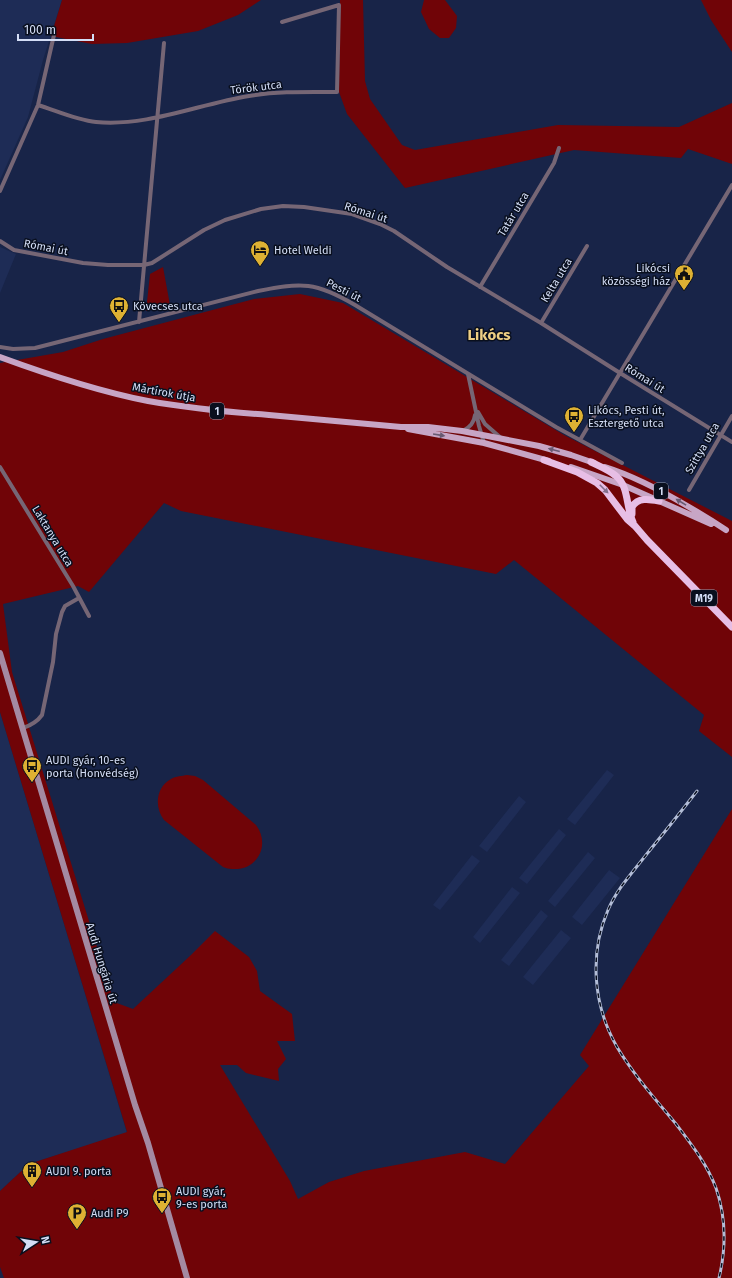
<svg xmlns="http://www.w3.org/2000/svg" width="732" height="1278" viewBox="0 0 732 1278" font-family="'Fira Sans',sans-serif">
	<rect width="100%" height="100%" fill="#182448"/>
	<path fill="#1e2c56" d="M0 0H62L43 60 28 117 0 180Z
		M0 247 16 254 0 293Z
		M0 712 127 1133 29 1164 0 1191Z
		M607 770 614 775 575 825 567 819Z
		M519 796 526 802 487 852 479 846Z
		M559 829 566 835 527 884 519 878Z
		M588 852 595 858 555 907 548 901Z
		M472 855 480 861 440 910 433 905Z
		M609 870 620 878 582 925 572 917Z
		M512 887 520 893 480 943 473 937Z
		M541 910 548 916 509 966 501 960Z
		M561 930 571 938 533 985 523 977Z"/>
	<path fill="#700407" d="M62 0H261L238 15 198 31 127 43 92 44 51 36Z
		M340 0H363L365 81 370 99 402 145 415 150 558 125 679 127 732 103V164L688 149 681 158 574 150 405 188 347 114 339 92Z
		M424 0H445L457 16 456 28 449 38H440L429 29 421 12Z
		M701 0H732V52L711 20Z
		M163 267 170 305 146 311 150 274Z
		M300 294 343 303 564 435 732 521V757L699 731 704 715 514 560 496 574 181 511 164 503 89 592 78 586 3 604 12 672 114 1002 133 1009 191 955 215 931 249 957 257 971 260 991 292 1014 295 1041H277L286 1059 278 1069 279 1081 246 1073 237 1065H220L290 1181 298 1199 329 1182 364 1171 465 1152 505 1164 589 1066 580 1055 732 809V1278H4L0 1267V1191L29 1164 127 1132 0 712V363L63 352 103 339 254 299Z
		M187 775 195 776 203 780 256 825C271 845 257 871 232 869 229 869 226 868 223 867L164 820C154 807 156 787 171 779 176 776 182 776 187 775Z"/>
	<g fill="none" stroke-linecap="round" stroke-linejoin="round">
		<path stroke="#766675" stroke-width="4" d="M38 105C57 111 76 120 96 122 147 127 199 104 249 96 278 91 308 92 337 92L339 5 282 22
			M0 191 38 105 54 35
			M0 241 14 250 83 263 108 265H144L152 263 204 230 225 220 261 209 283 206 304 207 352 214 380 224 394 231 447 267 541 323 620 373 732 442
			M480 287 554 163 559 148
			M139 322 164 43
			M541 323 587 246
			M0 347 13 349 35 348 258 291C302 282 316 282 355 305L556 427 622 463
			M468 374 479 426 484 443
			M478 412 485 424 501 438
			M463 431C470 427 474 423 475 415
			M580 440 732 185
			M0 467 73 586 89 616
			M689 490 732 416
			M23 728C32 725 37 722 42 715L53 662 56 634 62 612 65 606 79 598"/>
		<path stroke="#a48aa2" stroke-width="6" d="M0 653 135 1105 148 1143 187 1278"/>
		<path stroke="#c7a5c5" stroke-width="6" d="M0 357C49 375 97 391 148 401 188 408 228 412 269 415 313 419 357 423 401 427H428L462 431 539 446 571 455 594 463
			M408 429 484 443 549 461
			M571 467 623 485 711 524
			M605 467C634 476 662 491 689 507 701 514 714 522 726 530"/>
		<path stroke="#e7bee5" stroke-width="7" d="M544 460 577 472 597 483 605 490 627 519 635 526 647 540 732 627
			M591 462C599 466 609 470 616 476 629 486 626 508 633 522
			M632 514V507C638 497 649 499 659 501"/>
		<defs>
			<path id="rail" d="M697 791C680 813 663 834 646 855 632 873 617 889 608 910 589 954 593 1005 617 1047 633 1074 656 1100 676 1124 691 1144 707 1164 716 1188 726 1217 726 1249 719 1278"/>
		</defs>
		<use href="#rail" stroke="#b3bdd7" stroke-width="3"/>
		<use href="#rail" stroke="#090f1e" stroke-width="1.5" stroke-dasharray="4.5" stroke-linecap="butt"/>
	</g>
	<defs><path id="oneway-solid" d="M-6-.8H1V-3.2L6.5 0L1 3.2V.8H-6Z"/></defs>
	<g fill="#685a72">
		<use href="#oneway-solid" transform="translate(439 435) rotate(9)"/>
		<use href="#oneway-solid" transform="translate(554 450) rotate(-165)"/>
		<use href="#oneway-solid" transform="translate(681 502) rotate(-149)"/>
	</g>
	<use fill="#836f8b" href="#oneway-solid" transform="translate(604 489) rotate(45)"/>
	<defs>
		<symbol id="hotel-pin" viewBox="-11 -11 22 30"><path d="M0 17L-7.5 6A9.5 9.5 0 1 1 7.5 6Z" fill="#deb133" stroke="#090f1e"/><path d="M-6-4.5h1.5V1H6V5H4.5V3h-9V5H-6ZM-4 0a1.8 1.8 0 1 1 3.6 0ZM.5 0V-2.5h3Q6-2.5 6 0Z" fill="#111"/></symbol>
		<symbol id="civic-pin" viewBox="-11 -11 22 30"><path d="M0 17L-7.5 6A9.5 9.5 0 1 1 7.5 6Z" fill="#deb133" stroke="#090f1e"/><path d="M-.6-6.5H3V-4.5H.6V-3L4-1V1h2V6H-6V1h2V-1L-.6-3ZM-1.2 2.5V6h2.4V2.5Z" fill="#111"/></symbol>
		<symbol id="bus-pin" viewBox="-11 -11 22 30"><path d="M0 17L-7.5 6A9.5 9.5 0 1 1 7.5 6Z" fill="#deb133" stroke="#090f1e"/><path d="M-5-6H5V4H4V6H2V4H-2V6H-4V4H-5ZM-3.5-4V0h7V-4ZM-3.5 1.2v1.5H-2V1.2ZM2 1.2v1.5H3.5V1.2Z" fill="#111"/></symbol>
		<symbol id="building-pin" viewBox="-11 -11 22 30"><path d="M0 17L-7.5 6A9.5 9.5 0 1 1 7.5 6Z" fill="#deb133" stroke="#090f1e"/><path d="M-4-6H4V6H1V3H-1V6H-4ZM-2.5-4.3h1.7v1.8h-1.7ZM.8-4.3h1.7v1.8H.8ZM-2.5-1h1.7V.8h-1.7ZM.8-1h1.7V.8H.8Z" fill="#111"/></symbol>
		<symbol id="parking-pin" viewBox="-11 -11 22 30"><path d="M0 17L-7.5 6A9.5 9.5 0 1 1 7.5 6Z" fill="#deb133" stroke="#090f1e"/><path d="M-3.5-5.5H1a3.5 3.5 0 0 1 0 7H-1V5.5H-3.5ZM-1-3.4V-.6H.8a1.4 1.4 0 0 0 0-2.8Z" fill="#111"/></symbol>
	</defs>
	<g fill-rule="evenodd">
		<use href="#hotel-pin" x="249" y="239" width="22" height="30"/>
		<use href="#civic-pin" x="673" y="263" width="22" height="30"/>
		<use href="#bus-pin" x="108" y="295" width="22" height="30"/>
		<use href="#bus-pin" x="563" y="405" width="22" height="30"/>
		<use href="#bus-pin" x="21" y="755" width="22" height="30"/>
		<use href="#building-pin" x="21" y="1160" width="22" height="30"/>
		<use href="#bus-pin" x="151" y="1186" width="22" height="30"/>
		<use href="#parking-pin" x="66" y="1202" width="22" height="30"/>
	</g>
	<g text-anchor="middle" stroke-width="3" stroke-linejoin="round" paint-order="stroke">
		<g fill="#090f1e" stroke="#97a0b5" stroke-width="1">
			<rect x="210" y="403" width="14" height="16" rx="3"/>
			<rect x="654" y="483" width="14" height="16" rx="3"/>
			<rect x="691" y="590" width="26" height="16" rx="3"/>
		</g>
		<g font-size="10" font-weight="bold" fill="#d4def6">
			<text x="217" y="415">1</text>
			<text x="661" y="495">1</text>
			<text x="704" y="602">M19</text>
		</g>
		<g font-size="11" fill="#d4def6" stroke="#090f1e">
			<text transform="translate(256 87) rotate(-7)" y="4">Török utca</text>
			<text transform="translate(366 212) rotate(18)" y="4">Római út</text>
			<text transform="translate(513 214) rotate(-59)" y="4">Tatár utca</text>
			<text transform="translate(46 247) rotate(11)" y="4">Római út</text>
			<text transform="translate(556 280) rotate(-59)" y="4">Kelta utca</text>
			<text transform="translate(344 290) rotate(27)" y="4">Pesti út</text>
			<text transform="translate(645 378) rotate(32)" y="4">Római út</text>
			<text transform="translate(164 392) rotate(10)" y="4">Mártírok útja</text>
			<text transform="translate(702 448) rotate(-60)" y="4">Szittya utca</text>
			<text transform="translate(53 536) rotate(59)" y="4">Laktanya utca</text>
			<text transform="translate(102 963) rotate(73)" y="4">Audi Hungária út</text>
		</g>
		<g font-size="11" fill="#d4def6" stroke="#090f1e" text-anchor="start">
			<text x="274" y="254">Hotel Weldi</text>
			<text x="670" y="272" text-anchor="end">Likócsi<tspan x="670" dy="13">közösségi ház</tspan></text>
			<text x="133" y="310">Kövecses utca</text>
			<text x="588" y="414">Likócs, Pesti út,<tspan x="588" dy="13">Esztergető utca</tspan></text>
			<text x="46" y="764">AUDI gyár, 10-es<tspan x="46" dy="13">porta (Honvédség)</tspan></text>
			<text x="46" y="1175">AUDI 9. porta</text>
			<text x="176" y="1195">AUDI gyár,<tspan x="176" dy="13">9-es porta</tspan></text>
			<text x="91" y="1217">Audi P9</text>
		</g>
		<g font-size="15" font-weight="bold" fill="#eecf84" stroke="#090f1e">
			<text x="489" y="340">Likócs</text>
		</g>
	</g>
	<g transform="translate(36 1242) rotate(78)" stroke="#090f1e" stroke-width="3" paint-order="stroke">
	<path d="M0-3L7 15L0 10L-7 15Z" fill="#d4def6"/>
	<text y="-6" font-size="11" font-weight="bold" text-anchor="middle" fill="#d4def6">N</text>
	</g>
	<path d="M18 34v6h75v-6" fill="none" stroke="#d4def6" stroke-width="2"/>
	<text x="24" y="34" font-size="12" fill="#d4def6" stroke="#090f1e" stroke-width="3" paint-order="stroke">100 m</text>
</svg>
